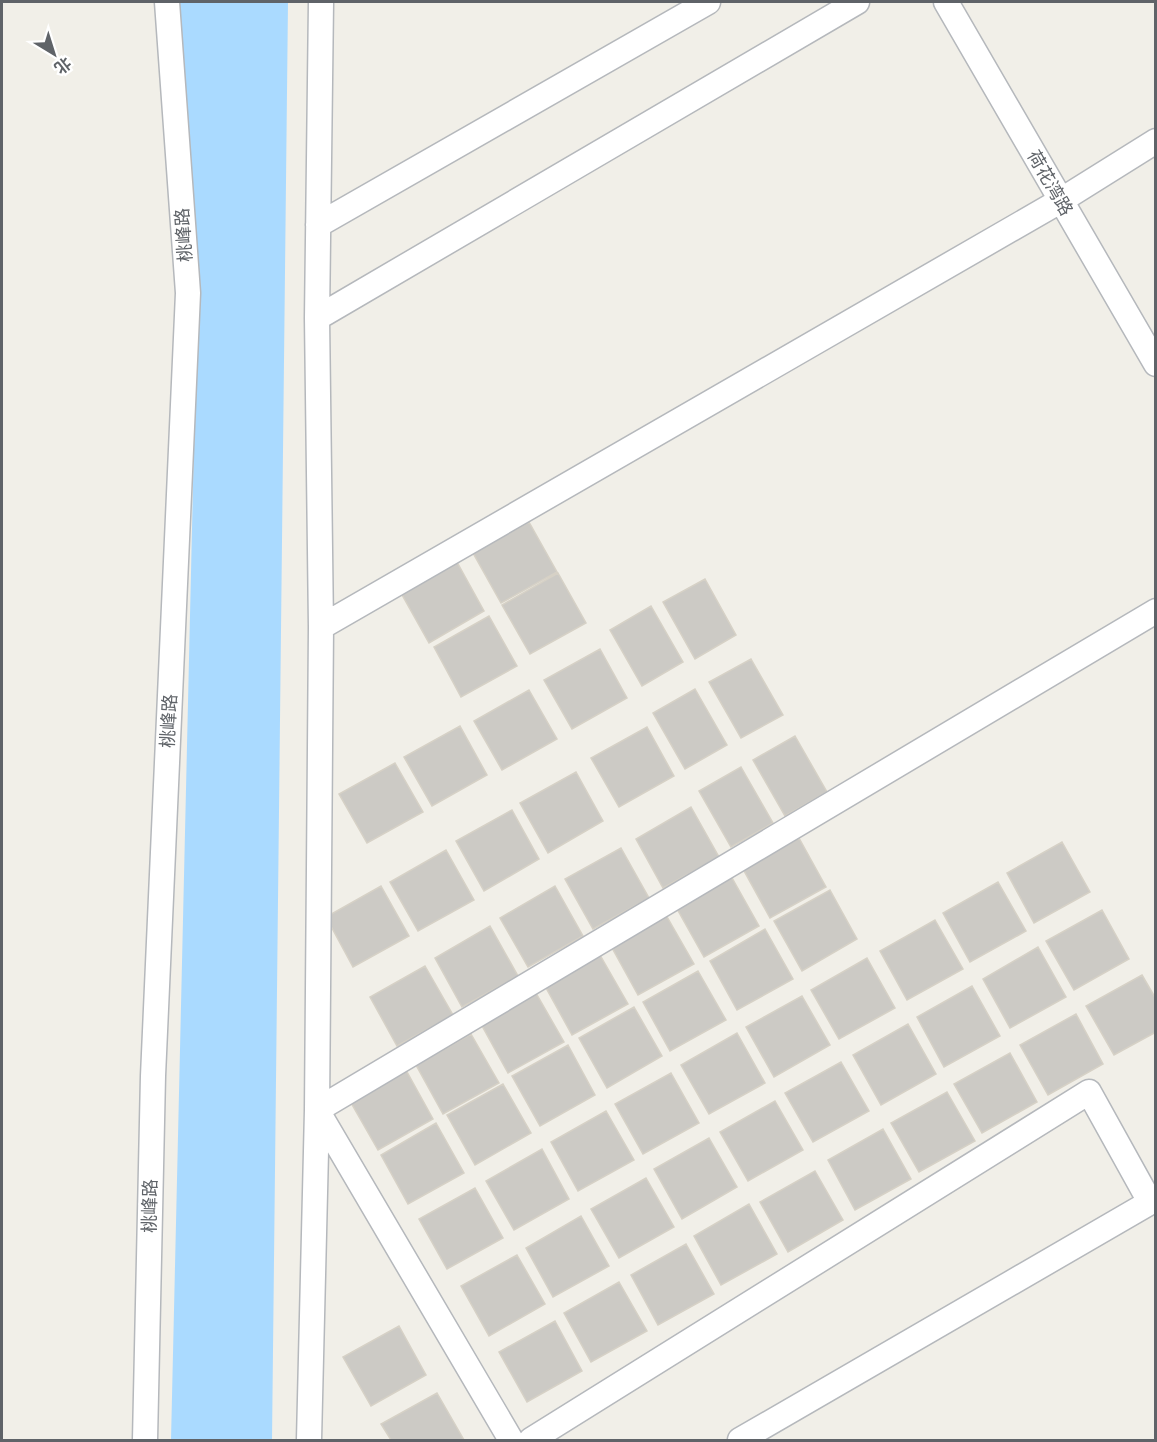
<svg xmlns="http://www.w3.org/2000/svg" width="1157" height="1442" viewBox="0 0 1157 1442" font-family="'Source Sans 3','Noto Sans SC',sans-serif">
	<rect width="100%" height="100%" fill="#f1efe8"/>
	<path fill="#aadaff" d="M178 2H288L272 1440H171L197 312Z"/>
	<path fill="#cccac5" stroke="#d6d1c6" stroke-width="1.5" d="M529 522 557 572 501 603 473 553Z
		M457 562 484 611 429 643 401 593Z
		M558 573 586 623 530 654 502 605Z
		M705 579 736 635 695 659 663 602Z
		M651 606 683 662 642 686 610 630Z
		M489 616 517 666 461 697 434 647Z
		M600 649 627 698 572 729 544 680Z
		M751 659 783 715 741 738 709 682Z
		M695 689 727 745 685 769 653 713Z
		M529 690 557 739 502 770 474 721Z
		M460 726 487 775 432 806 404 757Z
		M647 727 674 776 619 807 591 758Z
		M795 736 827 792 785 816 753 760Z
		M395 763 423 812 367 843 339 794Z
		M741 767 773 823 731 847 699 791Z
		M576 772 603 821 548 853 520 803Z
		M691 807 719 857 663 888 636 839Z
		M512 810 539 859 484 891 456 841Z
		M799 838 826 887 770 918 743 869Z
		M1062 842 1090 892 1034 923 1007 873Z
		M621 848 649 898 593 929 565 879Z
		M446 850 474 900 418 931 390 882Z
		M731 876 759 926 704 957 676 907Z
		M998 882 1026 931 970 962 943 913Z
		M381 886 409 936 353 967 326 917Z
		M555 886 583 936 528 967 500 918Z
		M830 890 857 939 802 971 774 921Z
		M1102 910 1129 959 1074 990 1046 941Z
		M666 915 694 964 638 995 611 946Z
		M935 920 963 969 907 1000 880 951Z
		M490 926 518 976 462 1007 435 958Z
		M765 929 793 979 737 1010 710 961Z
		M1038 947 1066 997 1010 1028 983 979Z
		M600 955 628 1004 572 1035 545 986Z
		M867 958 895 1008 839 1039 811 990Z
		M425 966 453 1015 397 1046 370 997Z
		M698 971 726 1020 670 1051 643 1002Z
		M1142 975 1156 999V1032L1114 1055 1086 1006Z
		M972 986 1000 1036 944 1067 917 1017Z
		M536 993 564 1042 508 1073 481 1024Z
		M802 996 830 1045 774 1077 746 1027Z
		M634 1007 662 1056 607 1088 579 1038Z
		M1076 1014 1103 1064 1048 1095 1020 1045Z
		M908 1024 936 1074 881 1105 853 1055Z
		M737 1033 765 1083 709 1114 681 1065Z
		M471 1034 499 1083 443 1114 416 1065Z
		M568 1045 595 1095 540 1126 512 1076Z
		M1010 1053 1037 1102 982 1133 954 1084Z
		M841 1062 869 1111 813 1142 785 1093Z
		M406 1070 433 1119 378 1150 350 1101Z
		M671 1073 699 1123 643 1154 615 1104Z
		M503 1084 531 1133 475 1165 447 1115Z
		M947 1092 975 1141 919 1172 891 1123Z
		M775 1101 803 1150 748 1181 720 1132Z
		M606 1111 634 1160 578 1191 551 1142Z
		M436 1123 464 1173 408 1204 381 1155Z
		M883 1129 911 1179 855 1210 828 1160Z
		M709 1138 737 1187 682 1219 654 1169Z
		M542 1149 569 1199 514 1230 486 1181Z
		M815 1171 843 1220 788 1252 760 1202Z
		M646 1178 674 1227 619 1258 591 1209Z
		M475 1188 503 1238 447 1269 419 1219Z
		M749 1204 777 1254 721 1285 694 1236Z
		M581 1216 609 1266 553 1297 526 1248Z
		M686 1244 714 1294 658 1325 631 1275Z
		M517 1255 545 1304 489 1336 461 1286Z
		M619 1282 647 1331 591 1362 564 1313Z
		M555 1321 582 1371 527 1402 499 1352Z
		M399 1326 426 1375 371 1406 343 1357Z
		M437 1393 464 1440H391L381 1424Z"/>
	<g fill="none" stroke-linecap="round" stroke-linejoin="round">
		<defs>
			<path id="minor" d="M946 2 1156 364
				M318 225 708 2
				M317 318 857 2
				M321 627 1060 201 1156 141
				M145 1440 153 1076 188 293 167 2
				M309 1440 317 1110 321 627 317 318 321 2
				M511 1440 317 1110 1156 611
				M531 1440 1089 1092 1150 1202
				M740 1440 1156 1199"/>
		</defs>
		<use href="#minor" stroke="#b5b8bc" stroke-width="27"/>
		<use href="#minor" stroke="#fff" stroke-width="24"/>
	</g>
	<g text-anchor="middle" stroke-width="4.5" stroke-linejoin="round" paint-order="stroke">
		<g font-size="18" fill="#5f6368" stroke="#fff">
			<text transform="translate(1050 183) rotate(60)" y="6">荷花湾路</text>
			<text transform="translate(184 235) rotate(-94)" y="6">桃峰路</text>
			<text transform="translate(169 721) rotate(-87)" y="6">桃峰路</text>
			<text transform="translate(150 1206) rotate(-89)" y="6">桃峰路</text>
		</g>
	</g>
	<rect width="1157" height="1442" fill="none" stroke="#5f6368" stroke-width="6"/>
	<g transform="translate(54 54) rotate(142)" stroke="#ffffff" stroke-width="4.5" paint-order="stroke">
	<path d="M0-4.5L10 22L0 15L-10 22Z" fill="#5f6368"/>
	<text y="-9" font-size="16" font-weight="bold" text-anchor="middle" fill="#5f6368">北</text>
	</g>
</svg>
